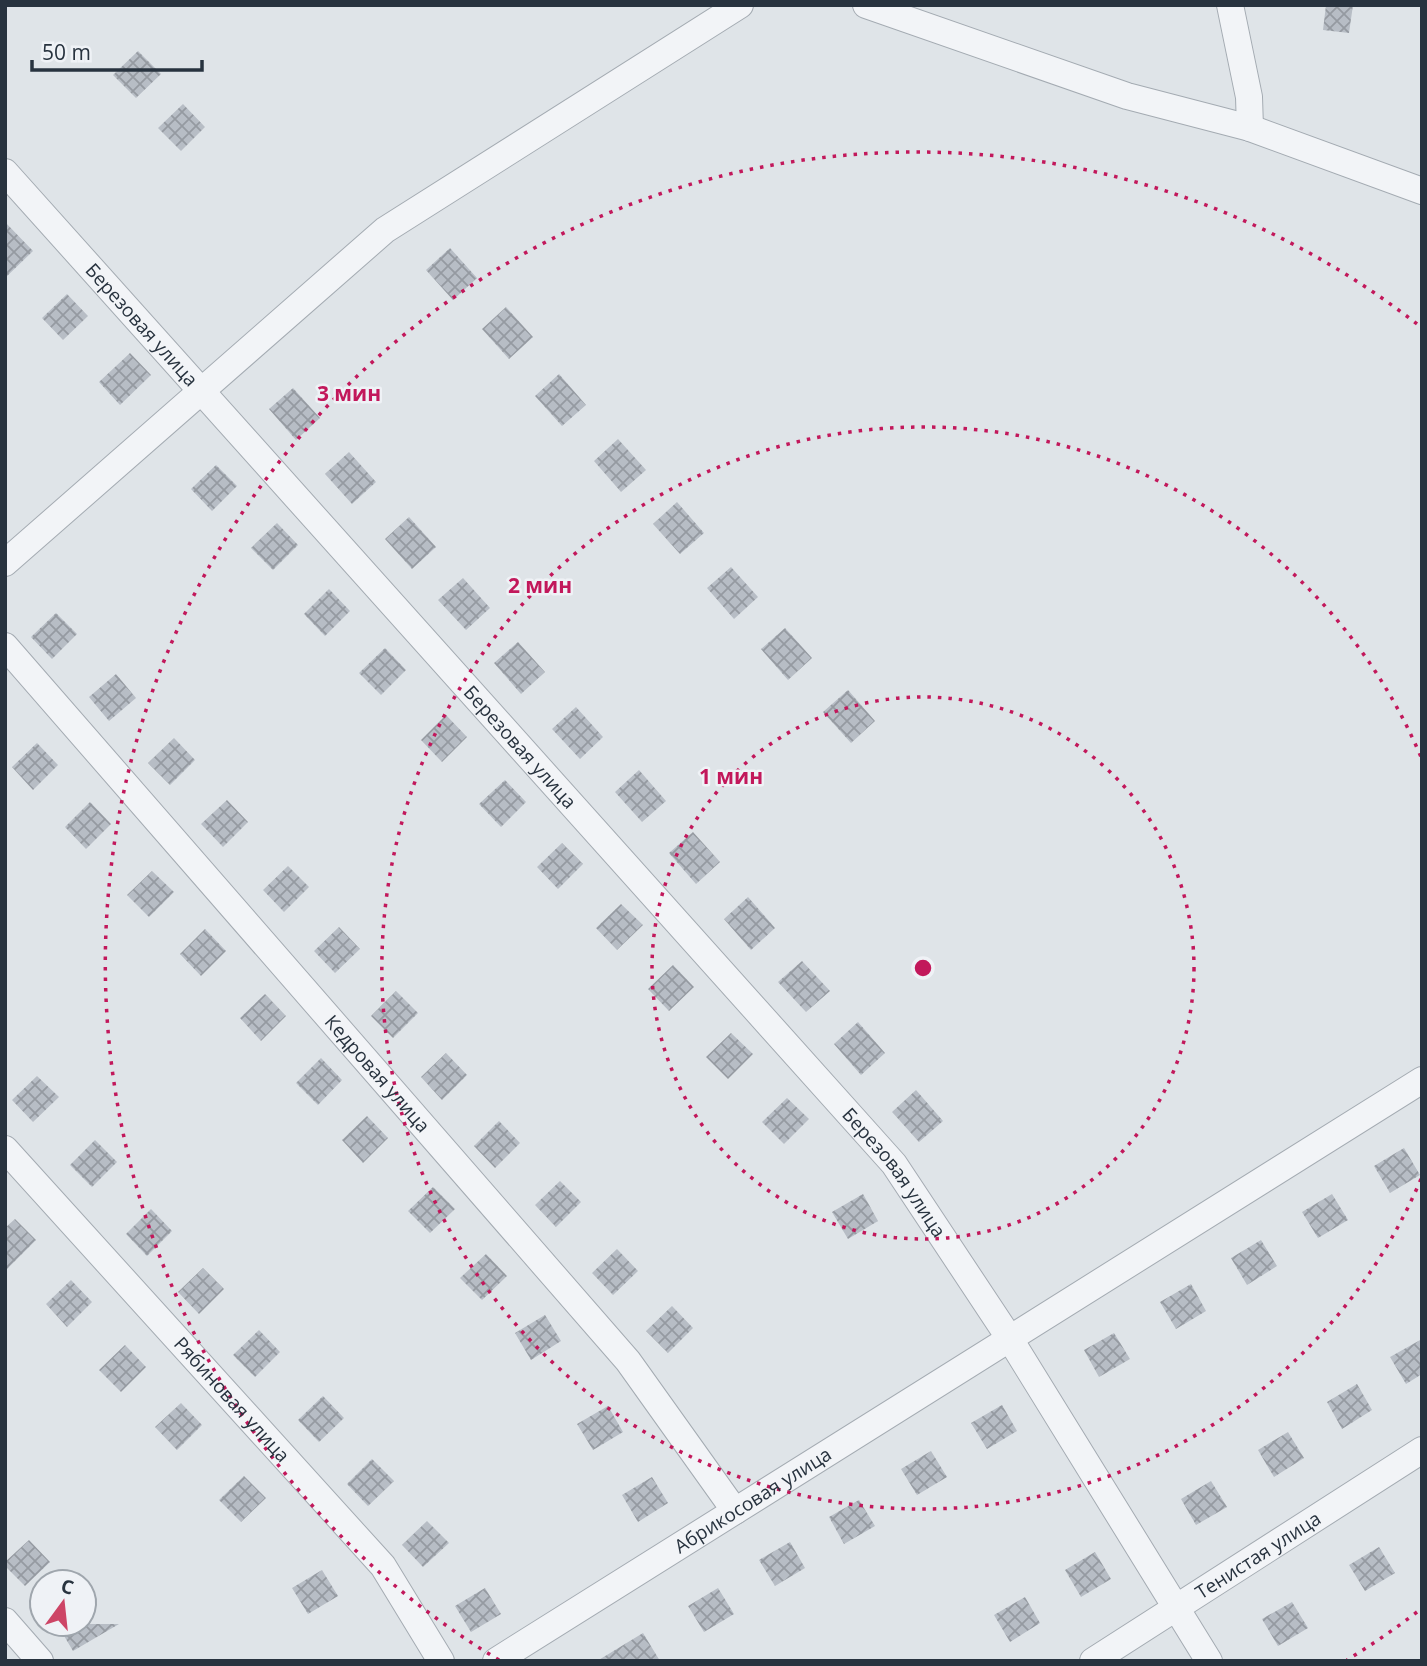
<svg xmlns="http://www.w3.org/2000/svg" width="1427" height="1666" viewBox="0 0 1427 1666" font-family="'Open Sans',sans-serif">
	<defs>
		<pattern id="building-cross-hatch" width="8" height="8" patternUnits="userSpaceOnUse" patternTransform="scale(1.75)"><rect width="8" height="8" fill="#b7bdc5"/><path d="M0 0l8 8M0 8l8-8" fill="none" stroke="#959aa1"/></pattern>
	</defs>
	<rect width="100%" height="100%" fill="#dfe4e8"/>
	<path fill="url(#building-cross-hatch)" d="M1326 5H1353L1349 33 1323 30Z
		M138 51 161 74 136 98 113 75Z
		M183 104 205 127 181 151 158 128Z
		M5 222 33 251 5 278Z
		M450 248 477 278 453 300 426 270Z
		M67 294 88 316 63 340 42 318Z
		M506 307 533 337 509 359 482 329Z
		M130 353 151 375 120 405 99 382Z
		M559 374 586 405 562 426 535 396Z
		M293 388 320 418 296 440 269 409Z
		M618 439 646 470 621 492 594 461Z
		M349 452 376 482 352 504 325 474Z
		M216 465 237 486 212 511 191 489Z
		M677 502 704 533 680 554 653 524Z
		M409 517 436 547 412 569 385 539Z
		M277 523 298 545 273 570 251 548Z
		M731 567 758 597 734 619 707 588Z
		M463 578 490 608 466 630 438 600Z
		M329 589 350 611 325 636 304 614Z
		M56 613 77 634 52 659 31 637Z
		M785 628 812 658 788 680 761 649Z
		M518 642 545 672 521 694 494 663Z
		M385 648 406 670 381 695 359 673Z
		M116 674 136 698 109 721 89 697Z
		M848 690 875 721 851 743 823 712Z
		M576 707 603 737 580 759 552 729Z
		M446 715 467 737 442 762 421 740Z
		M174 738 195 760 170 785 148 763Z
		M37 743 58 765 33 790 12 767Z
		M639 770 666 801 642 822 615 792Z
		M505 780 526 802 501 827 479 804Z
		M227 800 248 822 223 847 201 824Z
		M90 802 111 824 86 849 65 827Z
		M693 832 720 862 696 884 669 853Z
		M562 843 583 864 558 889 537 867Z
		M288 866 309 887 284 912 263 890Z
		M152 871 174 892 149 917 127 895Z
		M748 897 775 928 751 950 724 919Z
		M621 904 643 925 617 950 596 928Z
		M339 927 360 949 335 973 314 951Z
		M205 929 226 951 201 976 180 954Z
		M802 961 830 991 806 1012 778 982Z
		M673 965 694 987 669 1011 648 989Z
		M396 991 418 1013 393 1038 371 1016Z
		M265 994 286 1016 261 1041 240 1018Z
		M858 1022 885 1053 861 1075 834 1044Z
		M731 1033 753 1054 728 1079 706 1057Z
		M446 1053 467 1075 442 1100 421 1077Z
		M321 1058 342 1080 318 1105 296 1083Z
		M37 1076 59 1097 33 1122 12 1100Z
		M916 1090 943 1121 919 1142 892 1112Z
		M787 1098 809 1119 784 1144 762 1122Z
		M367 1116 388 1138 363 1163 342 1140Z
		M499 1121 520 1143 495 1168 474 1146Z
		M95 1140 117 1162 92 1187 70 1165Z
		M1404 1148 1420 1175 1390 1193 1374 1166Z
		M560 1181 581 1202 556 1227 535 1205Z
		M433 1187 455 1209 430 1233 408 1211Z
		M863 1194 878 1221 848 1239 832 1212Z
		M1332 1194 1348 1220 1318 1238 1302 1212Z
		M151 1209 172 1231 147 1256 126 1234Z
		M15 1219 36 1240 5 1271V1228Z
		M1261 1240 1277 1266 1247 1285 1231 1258Z
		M617 1249 638 1271 613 1295 592 1273Z
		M486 1254 507 1276 482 1300 460 1278Z
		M203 1268 224 1289 199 1314 178 1292Z
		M71 1280 92 1302 67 1327 46 1304Z
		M1191 1284 1206 1311 1176 1329 1160 1302Z
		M672 1306 693 1328 668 1353 646 1331Z
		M545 1315 561 1341 531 1360 515 1333Z
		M259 1330 280 1352 255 1377 233 1355Z
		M1114 1333 1130 1359 1099 1377 1084 1350Z
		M1422 1339V1374L1406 1384 1390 1357Z
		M125 1345 146 1367 121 1392 99 1370Z
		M1357 1384 1372 1410 1342 1429 1327 1402Z
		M323 1396 344 1418 319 1442 298 1420Z
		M181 1403 202 1425 177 1450 155 1427Z
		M1002 1405 1017 1431 987 1449 971 1423Z
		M608 1406 623 1432 593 1450 577 1424Z
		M1288 1432 1304 1458 1274 1477 1258 1450Z
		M931 1451 947 1477 917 1495 901 1469Z
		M372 1459 394 1481 368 1506 347 1484Z
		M244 1476 266 1498 241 1522 219 1500Z
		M652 1477 668 1503 638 1522 622 1495Z
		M1211 1481 1227 1507 1196 1525 1181 1499Z
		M859 1500 875 1526 844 1544 829 1517Z
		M427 1521 449 1543 423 1567 402 1545Z
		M29 1540 50 1562 25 1586 5 1566V1562Z
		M790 1542 805 1568 775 1586 759 1560Z
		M1379 1547 1395 1573 1365 1591 1349 1565Z
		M1095 1552 1111 1579 1081 1597 1065 1570Z
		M322 1570 338 1596 308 1614 292 1588Z
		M485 1588 501 1614 471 1632 455 1606Z
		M718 1588 734 1614 704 1632 688 1606Z
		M1025 1597 1040 1623 1010 1642 994 1615Z
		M1292 1602 1308 1628 1278 1646 1262 1619Z
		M57 1624H119L73 1651Z
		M643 1633 660 1661H597Z"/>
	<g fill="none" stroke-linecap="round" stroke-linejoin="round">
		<defs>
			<g id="street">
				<path d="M866 5 1127 96 1250 128 1422 191"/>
				<path d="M1230 5 1249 97 1250 128"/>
				<path id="s1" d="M5 172 894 1164 1010 1339 1209 1661"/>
				<path d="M5 563 385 230 740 5"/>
				<path id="s2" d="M5 646 628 1361 735 1511"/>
				<path id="s3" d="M5 1149 383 1566 441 1661"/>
				<path d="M5 1621 40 1661"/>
				<path id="s4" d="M496 1661 1422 1080"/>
				<path id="s5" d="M1093 1661 1422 1450"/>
			</g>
		</defs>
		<use href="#street" stroke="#a4abb2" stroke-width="28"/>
		<use href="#street" stroke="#f2f4f7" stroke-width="26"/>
	</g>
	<g fill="none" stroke="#c2185b" stroke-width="3.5" stroke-dasharray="3.5 7">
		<circle cx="923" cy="968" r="271"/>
		<path d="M1421 1179A541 541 0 1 1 1421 757"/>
		<path d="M1417 1612A812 812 0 0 1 1347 1660M499 1660A812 812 0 1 1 1417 324"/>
	</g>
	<g text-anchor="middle" stroke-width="5" stroke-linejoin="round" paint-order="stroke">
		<g font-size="19" fill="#28333f" stroke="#eff2f6">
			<text dy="7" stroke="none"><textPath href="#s1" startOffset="205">Березовая улица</textPath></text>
			<text dy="7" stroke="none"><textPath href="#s1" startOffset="772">Березовая улица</textPath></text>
			<text dy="7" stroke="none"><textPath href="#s2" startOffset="567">Кедровая улица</textPath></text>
			<text dy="7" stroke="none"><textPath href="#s1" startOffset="1339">Березовая улица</textPath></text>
			<text dy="7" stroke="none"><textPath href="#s3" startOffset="338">Рябиновая улица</textPath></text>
			<text dy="7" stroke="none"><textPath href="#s4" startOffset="303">Абрикосовая улица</textPath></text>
			<text dy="7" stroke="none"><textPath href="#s5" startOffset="196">Тенистая улица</textPath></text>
		</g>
	</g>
	<circle cx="923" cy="968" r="10" fill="#c2185b" stroke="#eff2f6" stroke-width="3.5"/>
	<g font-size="21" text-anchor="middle" font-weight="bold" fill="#c2185b" stroke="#eff2f6" stroke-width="5" stroke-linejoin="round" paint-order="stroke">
		<text x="349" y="401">3 мин</text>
		<text x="540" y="593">2 мин</text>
		<text x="731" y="784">1 мин</text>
	</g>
	<rect width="1427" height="1666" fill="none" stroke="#28333f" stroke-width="14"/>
	<g transform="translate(63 1603) rotate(15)"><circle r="33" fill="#eff2f6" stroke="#9fa6ad" stroke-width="2"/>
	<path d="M0-5L12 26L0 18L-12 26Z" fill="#cd4566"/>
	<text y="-10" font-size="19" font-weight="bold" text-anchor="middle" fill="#28333f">С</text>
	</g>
	<path d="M32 60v10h170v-10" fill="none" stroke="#28333f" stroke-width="3.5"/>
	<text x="42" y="60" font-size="21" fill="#28333f" stroke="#eff2f6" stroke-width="5" paint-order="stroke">50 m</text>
</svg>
